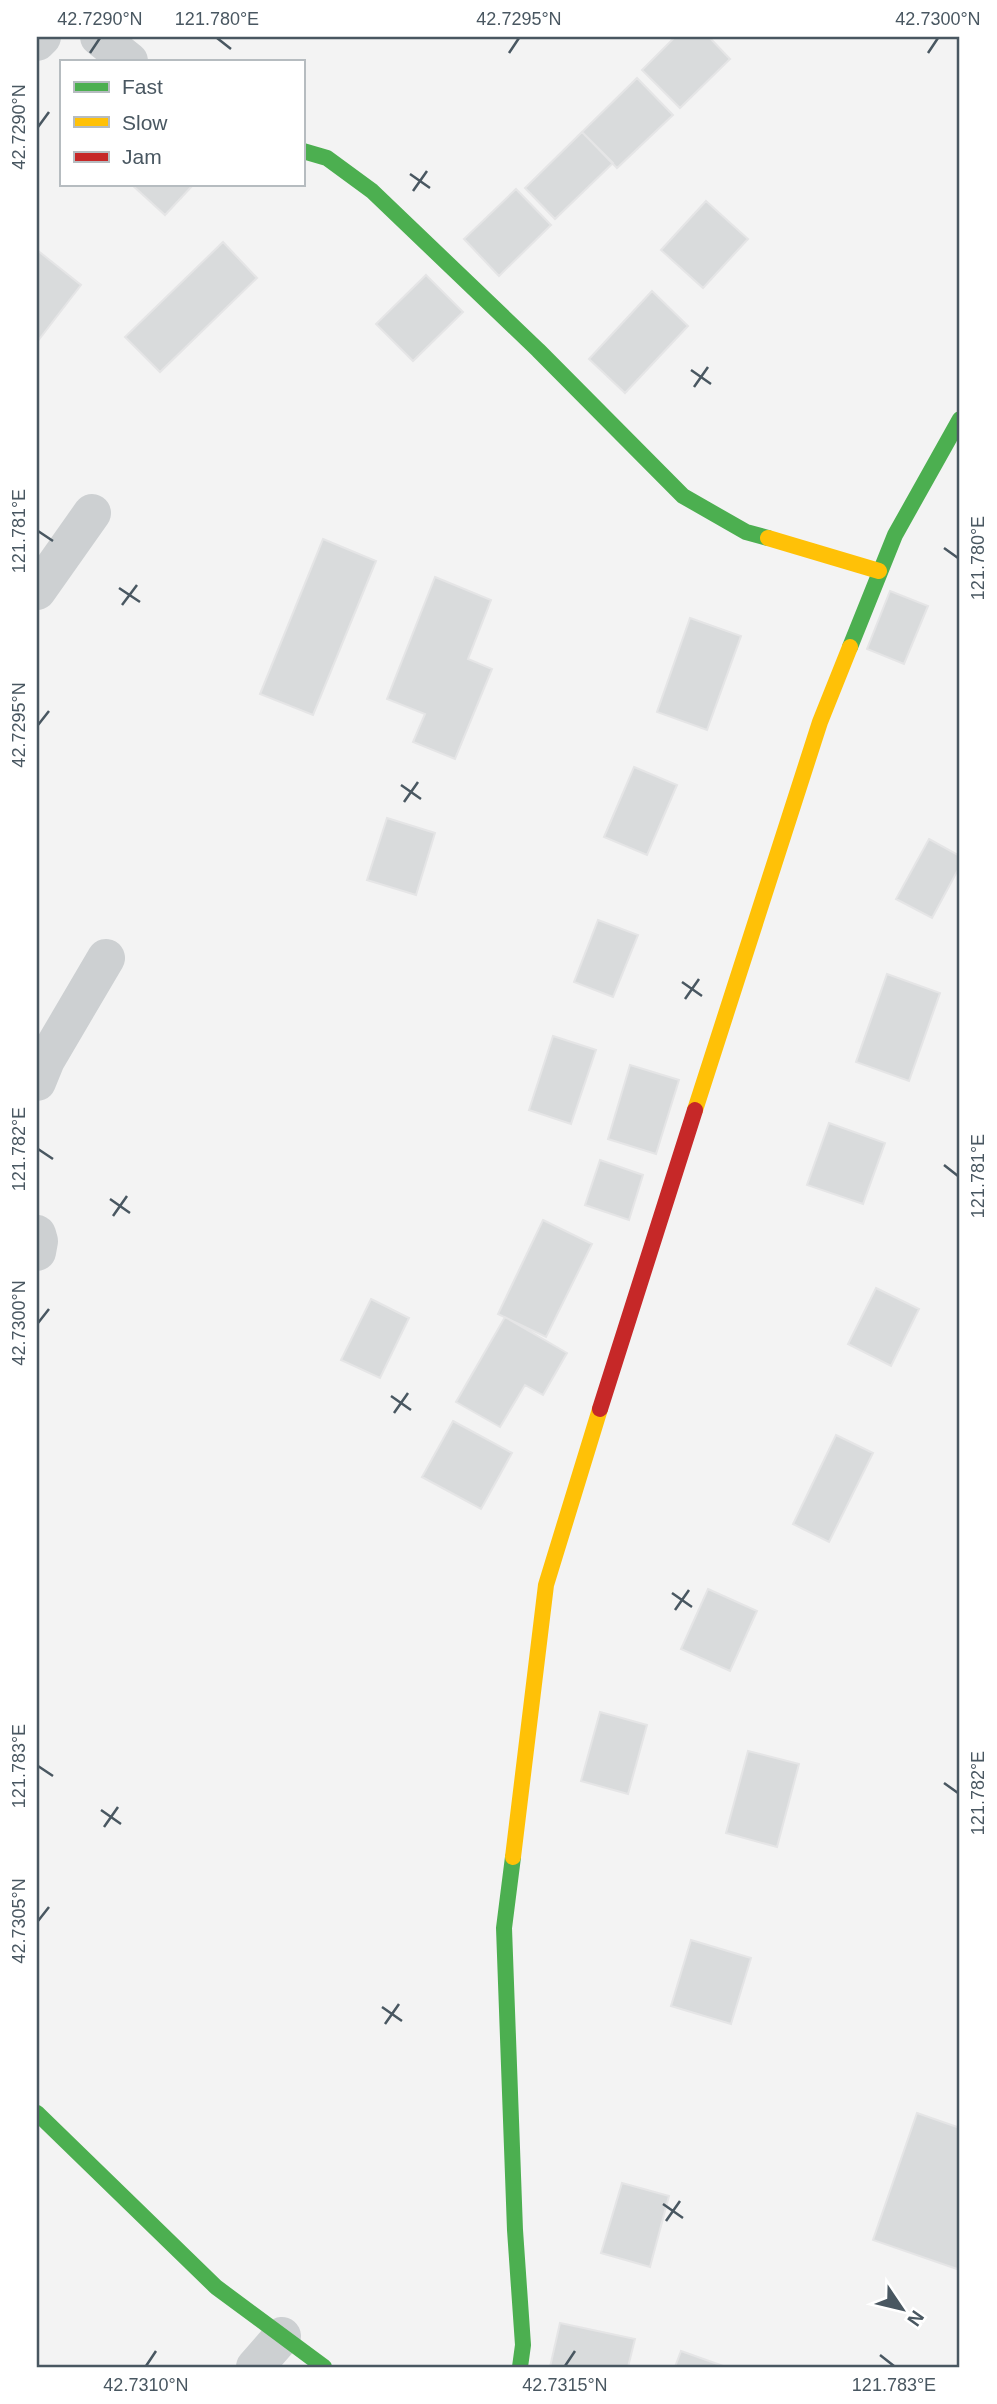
<svg xmlns="http://www.w3.org/2000/svg" width="997" height="2404" viewBox="0 0 997 2404" font-family="Helvetica,sans-serif">
	<rect width="100%" height="100%" fill="#f3f3f3"/>
	<path fill="#d9dbdc" stroke="#e5e5e6" stroke-width="2" d="M675 37H709L730 59 680 108 642 70Z
		M637 78 673 115 617 168 582 132Z
		M582 132 613 163 555 219 525 188Z
		M131 184H194L165 215Z
		M516 189 551 225 499 276 464 239Z
		M706 201 748 239 703 288 661 250Z
		M223 242 257 278 160 372 125 337Z
		M37 250 81 285 37 342Z
		M426 275 463 312 413 361 376 324Z
		M652 291 688 326 625 393 589 359Z
		M323 539 376 561 313 715 260 694Z
		M435 577 491 600 468 659 492 669 455 759 413 742 425 714 387 699Z
		M890 591 928 606 904 664 867 649Z
		M690 618 741 636 707 730 657 712Z
		M634 767 677 785 647 855 604 837Z
		M387 818 435 833 416 895 367 880Z
		M929 839 960 856V866L932 918 896 899Z
		M598 920 638 935 613 997 574 982Z
		M887 974 940 993 909 1081 856 1062Z
		M553 1036 596 1050 571 1124 529 1110Z
		M630 1065 679 1080 656 1154 608 1139Z
		M829 1123 885 1143 863 1204 807 1185Z
		M600 1160 643 1175 629 1220 585 1205Z
		M543 1220 592 1244 546 1337 498 1314Z
		M876 1288 919 1309 891 1366 848 1344Z
		M371 1299 409 1318 380 1378 341 1360Z
		M505 1317 567 1353 543 1395 525 1385 500 1427 456 1402Z
		M453 1421 512 1453 481 1509 422 1477Z
		M836 1435 873 1453 829 1542 793 1524Z
		M708 1589 757 1611 730 1671 681 1649Z
		M600 1712 647 1725 628 1794 581 1781Z
		M748 1751 799 1764 777 1847 726 1833Z
		M691 1940 751 1958 731 2024 671 2006Z
		M917 2113 960 2128V2270L873 2240Z
		M622 2183 669 2196 650 2267 601 2253Z
		M560 2323 635 2339 628 2367H550Z
		M681 2351 726 2367H675Z"/>
	<g fill="none" stroke-linecap="round" stroke-linejoin="round">
		<path stroke="#cdd0d2" stroke-width="38" d="M99 37 129 61
			M37 42 42 37
			M37 591 92 513
			M37 1082 46 1060 106 958
			M37 1234 39 1241 37 1252
			M255 2367 282 2336"/>
		<path stroke="#4caf50" stroke-width="16" d="M303 151 327 158 372 191 538 350 683 496 746 532 768 538
			M850 647 895 535 960 419
			M513 1857 504 1928 515 2230 523 2345 520 2367
			M37 2113 216 2287 324 2367"/>
		<path stroke="#ffc107" stroke-width="16" d="M768 538 879 571
			M695 1110 820 722 850 647
			M513 1857 546 1585 600 1409"/>
		<path stroke="#c62828" stroke-width="16" d="M600 1409 695 1110"/>
	</g>
	<path fill="none" stroke="#495761" stroke-width="2.5" d="M217 38 231 49M90 53 100 38M509 53 519 38M928 53 938 38M38 127 49 112M410 174 430 188M413 191 427 171M691 370 711 384M694 387 708 367M38 531 53 541M944 548 958 558M119 588 140 602M122 605 137 585M38 725 49 711M401 785 421 799M404 802 418 782M682 982 702 996M685 999 699 979M38 1149 53 1159M944 1165 958 1176M110 1199 130 1213M113 1216 127 1196M38 1323 49 1309M391 1396 411 1410M394 1413 408 1393M672 1593 692 1607M675 1610 689 1590M38 1766 53 1776M944 1783 958 1793M101 1810 121 1824M104 1827 118 1807M38 1921 49 1907M382 2007 402 2021M385 2024 399 2004M663 2204 683 2218M666 2221 680 2201M880 2355 894 2366M146 2366 156 2351M565 2366 575 2351"/>
	<rect width="997" height="2404" fill="none" stroke="#ffffff" stroke-width="77"/>
	<rect x="60" y="60" width="245" height="126" fill="#ffffff" stroke="#b6bcc0" stroke-width="2"/>
	<rect x="74" y="82" width="35" height="10" fill="#4caf50" stroke="#b6bcc0" stroke-width="2"/>
	<text x="122" y="94" font-size="21" fill="#495761">Fast</text>
	<rect x="74" y="117" width="35" height="10" fill="#ffc107" stroke="#b6bcc0" stroke-width="2"/>
	<text x="122" y="130" font-size="21" fill="#495761">Slow</text>
	<rect x="74" y="152" width="35" height="10" fill="#c62828" stroke="#b6bcc0" stroke-width="2"/>
	<text x="122" y="164" font-size="21" fill="#495761">Jam</text>
	<g transform="translate(902 2309) rotate(125)" stroke="#ffffff" stroke-width="5" paint-order="stroke">
	<path d="M0-5L12 26L0 18L-12 26Z" fill="#495761"/>
	<text y="-10" font-size="19" font-weight="bold" text-anchor="middle" fill="#495761">N</text>
	</g>
	<rect x="38" y="38" width="920" height="2328" fill="none" stroke="#495761" stroke-width="2.5"/>
	<g font-size="18" text-anchor="middle" fill="#495761">
		<text x="100" y="25">42.7290°N</text>
		<text x="217" y="25">121.780°E</text>
		<text x="519" y="25">42.7295°N</text>
		<text x="938" y="25">42.7300°N</text>
		<text transform="translate(19 127) rotate(-90)" y="6">42.7290°N</text>
		<text transform="translate(19 531) rotate(-90)" y="6">121.781°E</text>
		<text transform="translate(978 558) rotate(-90)" y="6">121.780°E</text>
		<text transform="translate(19 725) rotate(-90)" y="6">42.7295°N</text>
		<text transform="translate(19 1149) rotate(-90)" y="6">121.782°E</text>
		<text transform="translate(978 1176) rotate(-90)" y="6">121.781°E</text>
		<text transform="translate(19 1323) rotate(-90)" y="6">42.7300°N</text>
		<text transform="translate(19 1766) rotate(-90)" y="6">121.783°E</text>
		<text transform="translate(978 1793) rotate(-90)" y="6">121.782°E</text>
		<text transform="translate(19 1921) rotate(-90)" y="6">42.7305°N</text>
		<text x="146" y="2391">42.7310°N</text>
		<text x="565" y="2391">42.7315°N</text>
		<text x="894" y="2391">121.783°E</text>
	</g>
</svg>
